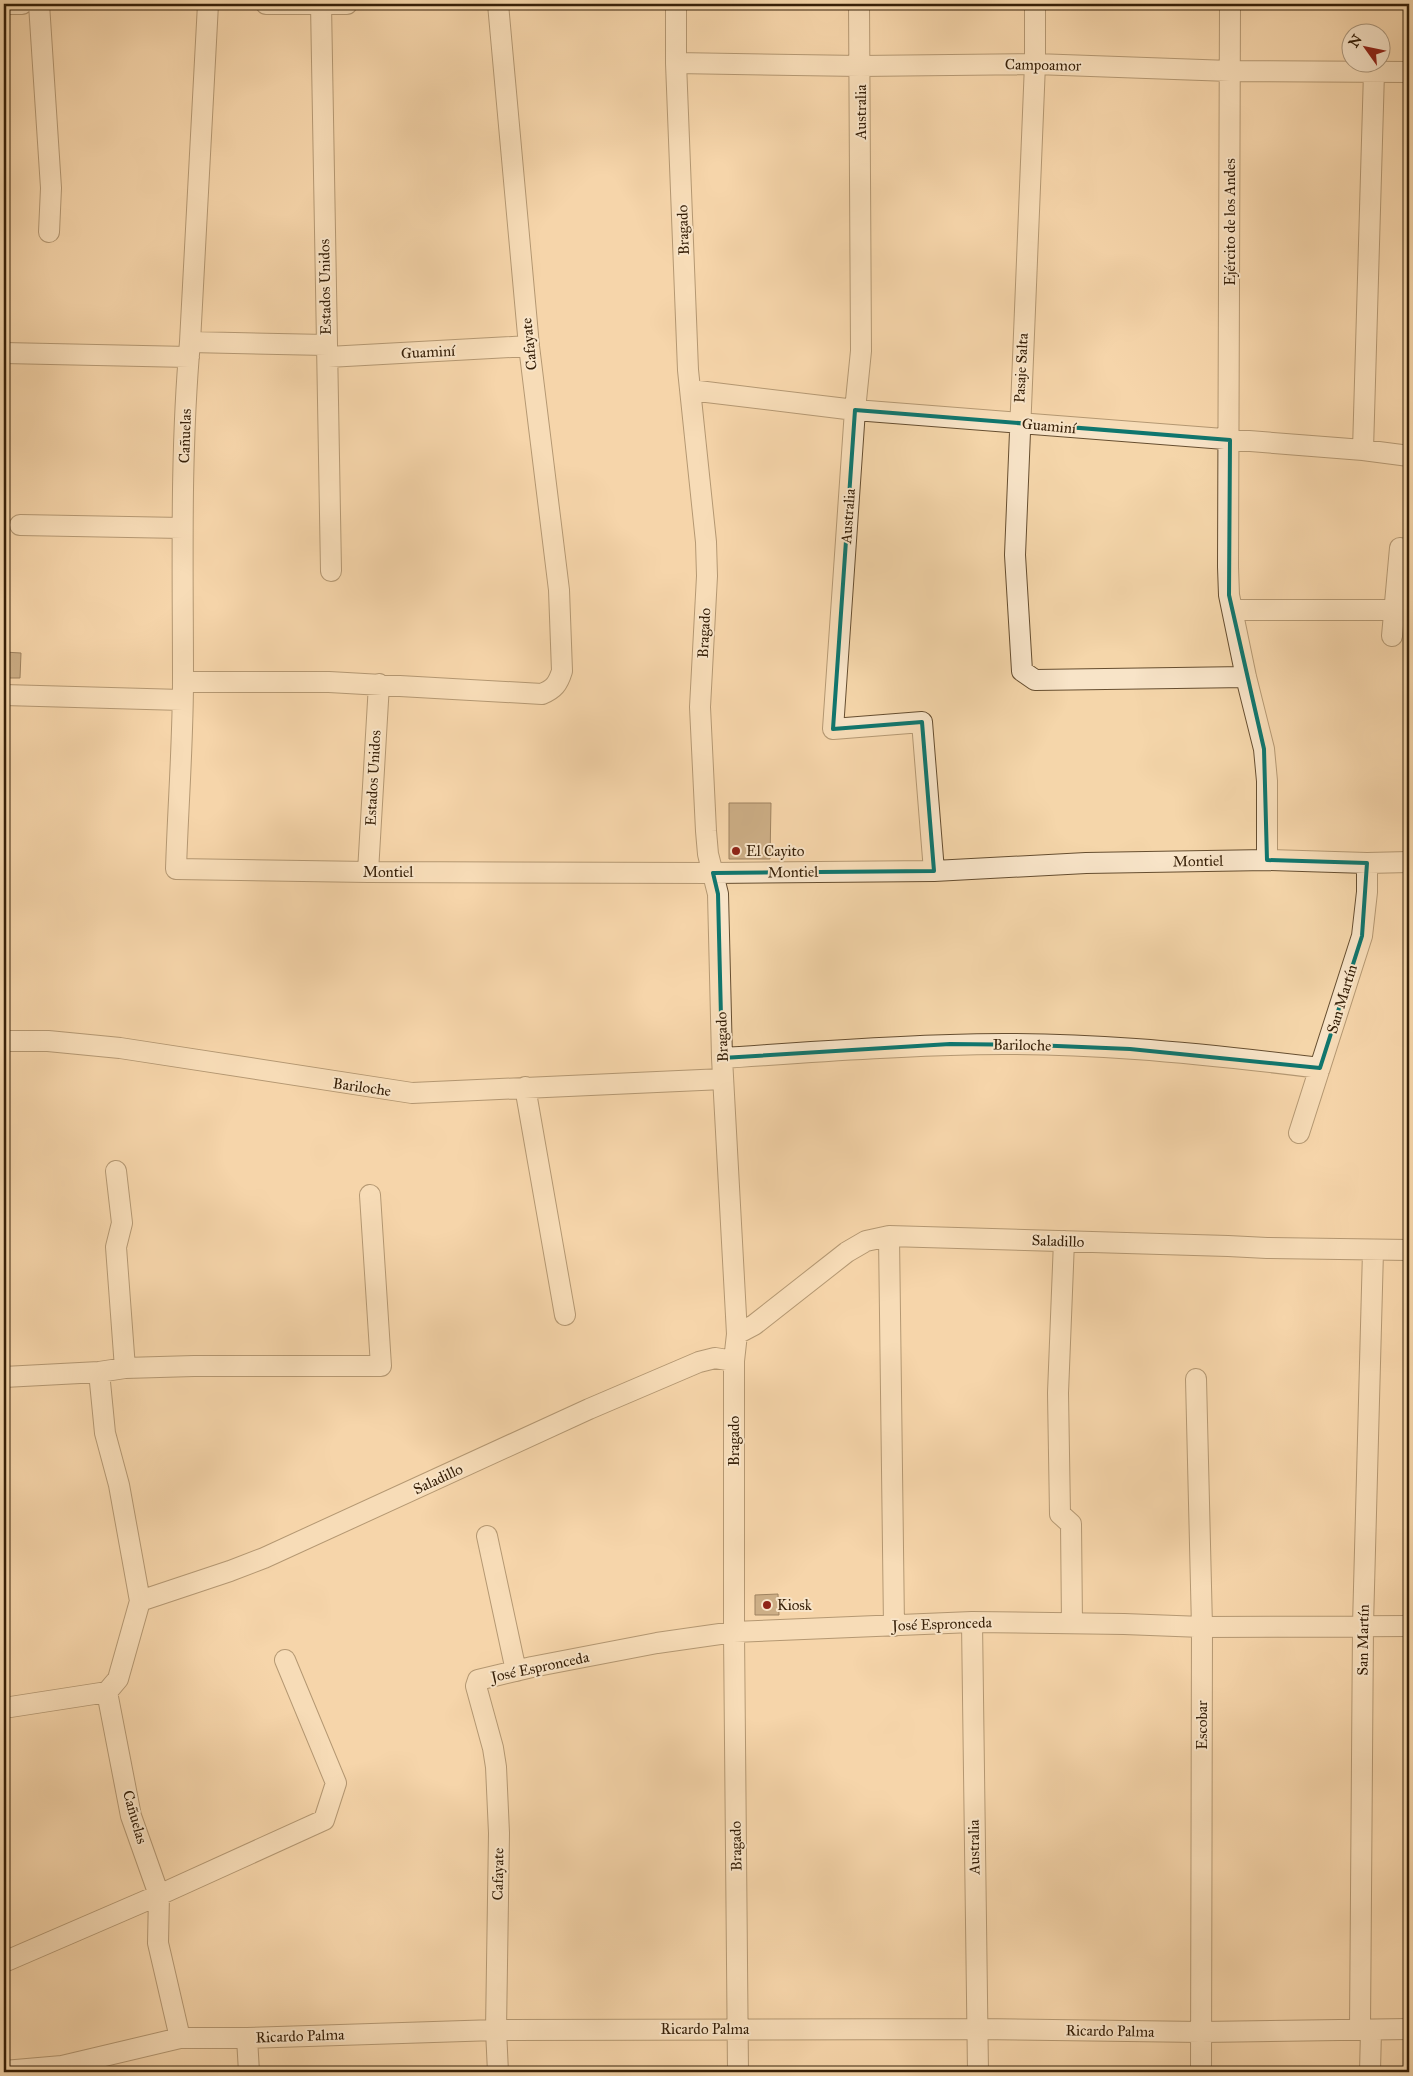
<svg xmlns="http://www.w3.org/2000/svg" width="1413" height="2076" viewBox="0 0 1413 2076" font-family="'IM FELL Great Primer',serif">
	<rect width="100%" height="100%" fill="#f5d6aa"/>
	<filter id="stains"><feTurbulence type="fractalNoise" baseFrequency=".004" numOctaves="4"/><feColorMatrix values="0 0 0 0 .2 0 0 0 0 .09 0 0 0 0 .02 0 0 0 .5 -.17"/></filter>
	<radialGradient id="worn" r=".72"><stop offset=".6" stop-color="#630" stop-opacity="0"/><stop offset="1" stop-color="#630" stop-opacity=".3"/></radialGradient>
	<path fill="#9a7f5c" stroke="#372008" d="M4 652 21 653 20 678H4Z
		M729 803H771L770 859H729Z
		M778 1594 779 1615H755V1595Z"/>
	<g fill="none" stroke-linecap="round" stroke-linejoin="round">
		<defs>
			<path id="minor" d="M4 4H22
				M39 4 51 188 49 232
				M208 4 190 342C180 454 183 567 183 679 183 743 178 806 176 869L368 872 713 873 934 871 1086 863 1267 860 1367 863 1409 862
				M266 4H347
				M321 4 331 571
				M676 4V63L688 370 706 542 707 576 700 707 706 831 708 854 718 894 722 1058 737 1334 734 1361V1632L738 2072
				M859 4 861 351 855 410 833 729 922 722 934 871
				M1035 4V64L1015 555 1022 671 1035 680 1246 677
				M1230 4 1228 567 1229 595 1246 677 1264 749 1267 781V860
				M676 63 860 66 1035 64 1230 71 1409 72
				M190 342 326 345
				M4 353 189 357
				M328 357 529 346
				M690 390 855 410 1363 450 1409 456
				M1363 450 1374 72
				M20 525 182 528
				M1233 610H1394
				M1392 636 1400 548
				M183 682H329L542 694C554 689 558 684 562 671L559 590 529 346 498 4
				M4 695 182 700
				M368 872 379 684
				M4 1041H48L120 1048 412 1093 723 1079
				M722 1058C798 1053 874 1047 950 1045 1073 1040 1198 1053 1320 1068
				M525 1087 565 1315
				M1299 1133 1362 936 1367 892V863
				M116 1171 122 1223 116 1247 125 1368
				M889 1236 894 1626
				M1064 1241 1058 1393 1060 1514 1071 1524 1072 1623
				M737 1334 754 1325 847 1252 866 1241 889 1236 1228 1246 1267 1248 1409 1250
				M99 1372 105 1433 119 1485 140 1601 118 1679 107 1692
				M4 1377 99 1372 125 1368 194 1366H381L370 1195
				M1196 1379 1202 1627 1201 2072
				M487 1536 516 1671
				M140 1601 230 1571 264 1558 589 1409 699 1362 715 1358 734 1361
				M972 1622 978 2072
				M107 1692 131 1816 159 1895 158 1943 180 2038
				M4 1708 107 1692
				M4 1962 159 1895 324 1820 336 1783 285 1660
				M1360 2029 1363 1625 1373 1251
				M247 2038 249 2072
				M4 2071 62 2066 180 2038H247L496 2030 976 2029 1201 2032 1409 2029
				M498 2072 496 2030 499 1833 496 1767 493 1748 476 1686 478 1680 532 1667 657 1643 734 1632 972 1622 1124 1624 1202 1627 1409 1626
				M1370 2072 1371 2030"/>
		</defs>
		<use href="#minor" stroke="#664e30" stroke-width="22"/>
		<use href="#minor" stroke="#f8e4c8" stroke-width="20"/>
	</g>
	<path d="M0 0H1413V2076H0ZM855 410 1230 440 1229 595 1264 749 1267 860 1367 863 1362 936 1320 1068 1130 1049 1033 1045 950 1044 722 1058 718 894 713 873 934 871 922 722 833 729Z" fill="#f5d6aa" fill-opacity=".55" fill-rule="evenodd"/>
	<path fill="none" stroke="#0f766e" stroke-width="4" stroke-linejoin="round" d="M855 410 1230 440 1229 595 1264 749 1267 860 1367 863 1362 936 1320 1068 1130 1049 1033 1045 950 1044 722 1058 718 894 713 873 934 871 922 722 833 729Z"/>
	<g fill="#8f2418" stroke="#f8e4c8" stroke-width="2">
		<circle cx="736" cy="851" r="5"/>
		<circle cx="767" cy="1605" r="5"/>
	</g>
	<g text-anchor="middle" stroke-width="4" stroke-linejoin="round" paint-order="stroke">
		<g font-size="15" fill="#372008" stroke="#f8e4c8">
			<text transform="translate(1043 65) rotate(1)" y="5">Campoamor</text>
			<text transform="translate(861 112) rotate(-90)" y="5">Australia</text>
			<text transform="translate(1230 222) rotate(-90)" y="5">Ejército de los Andes</text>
			<text transform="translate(683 230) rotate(-92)" y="5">Bragado</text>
			<text transform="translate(325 287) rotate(-91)" y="5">Estados Unidos</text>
			<text transform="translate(529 344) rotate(-96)" y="5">Cafayate</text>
			<text transform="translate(428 352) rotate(-3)" y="5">Guaminí</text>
			<text transform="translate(1021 368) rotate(-87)" y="5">Pasaje Salta</text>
			<text transform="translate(1049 426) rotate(5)" y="5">Guaminí</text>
			<text transform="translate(185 436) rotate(-88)" y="5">Cañuelas</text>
			<text transform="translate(848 516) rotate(-86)" y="5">Australia</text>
			<text transform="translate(704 633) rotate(-87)" y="5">Bragado</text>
			<text transform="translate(373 778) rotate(-87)" y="5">Estados Unidos</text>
			<text transform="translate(1198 861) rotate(-1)" y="5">Montiel</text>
			<text x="388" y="877">Montiel</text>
			<text transform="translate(793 872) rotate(-1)" y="5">Montiel</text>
			<text transform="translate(1342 999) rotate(-73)" y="5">San Martín</text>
			<text transform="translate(722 1037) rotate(-92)" y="5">Bragado</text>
			<text transform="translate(1022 1045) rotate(1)" y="5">Bariloche</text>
			<text transform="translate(362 1087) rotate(8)" y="5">Bariloche</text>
			<text transform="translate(1058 1241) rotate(2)" y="5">Saladillo</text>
			<text transform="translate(734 1441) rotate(-90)" y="5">Bragado</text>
			<text transform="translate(438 1479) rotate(-25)" y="5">Saladillo</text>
			<text transform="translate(942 1624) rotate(-2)" y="5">José Espronceda</text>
			<text transform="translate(1363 1640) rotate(-89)" y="5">San Martín</text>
			<text transform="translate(540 1667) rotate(-12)" y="5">José Espronceda</text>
			<text transform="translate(1202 1725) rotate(-90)" y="5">Escobar</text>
			<text transform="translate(135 1817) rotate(74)" y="5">Cañuelas</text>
			<text transform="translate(736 1846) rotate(-91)" y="5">Bragado</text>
			<text transform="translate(974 1847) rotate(-91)" y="5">Australia</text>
			<text transform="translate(498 1874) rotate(-89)" y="5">Cafayate</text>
			<text x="705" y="2034">Ricardo Palma</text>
			<text transform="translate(1110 2031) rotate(1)" y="5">Ricardo Palma</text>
			<text transform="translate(300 2036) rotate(-2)" y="5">Ricardo Palma</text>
		</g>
		<g font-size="15" fill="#372008" stroke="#f8e4c8" text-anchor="start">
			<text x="746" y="856">El Cayito</text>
			<text x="777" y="1610">Kiosk</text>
		</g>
	</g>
	<rect width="1413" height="2076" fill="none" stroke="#f5d6aa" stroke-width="20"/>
	<rect x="5" y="5" width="1403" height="2066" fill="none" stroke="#372008" stroke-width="2.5"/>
	<rect x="10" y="10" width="1393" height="2056" fill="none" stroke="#372008"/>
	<g transform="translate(1366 48) rotate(303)"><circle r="24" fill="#f8e4c8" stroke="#ab967b"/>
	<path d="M0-4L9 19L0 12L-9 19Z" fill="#8f2418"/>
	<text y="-8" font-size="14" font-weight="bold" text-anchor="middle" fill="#372008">N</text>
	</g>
	<rect width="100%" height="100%" filter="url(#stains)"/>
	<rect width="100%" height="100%" fill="url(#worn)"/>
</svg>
